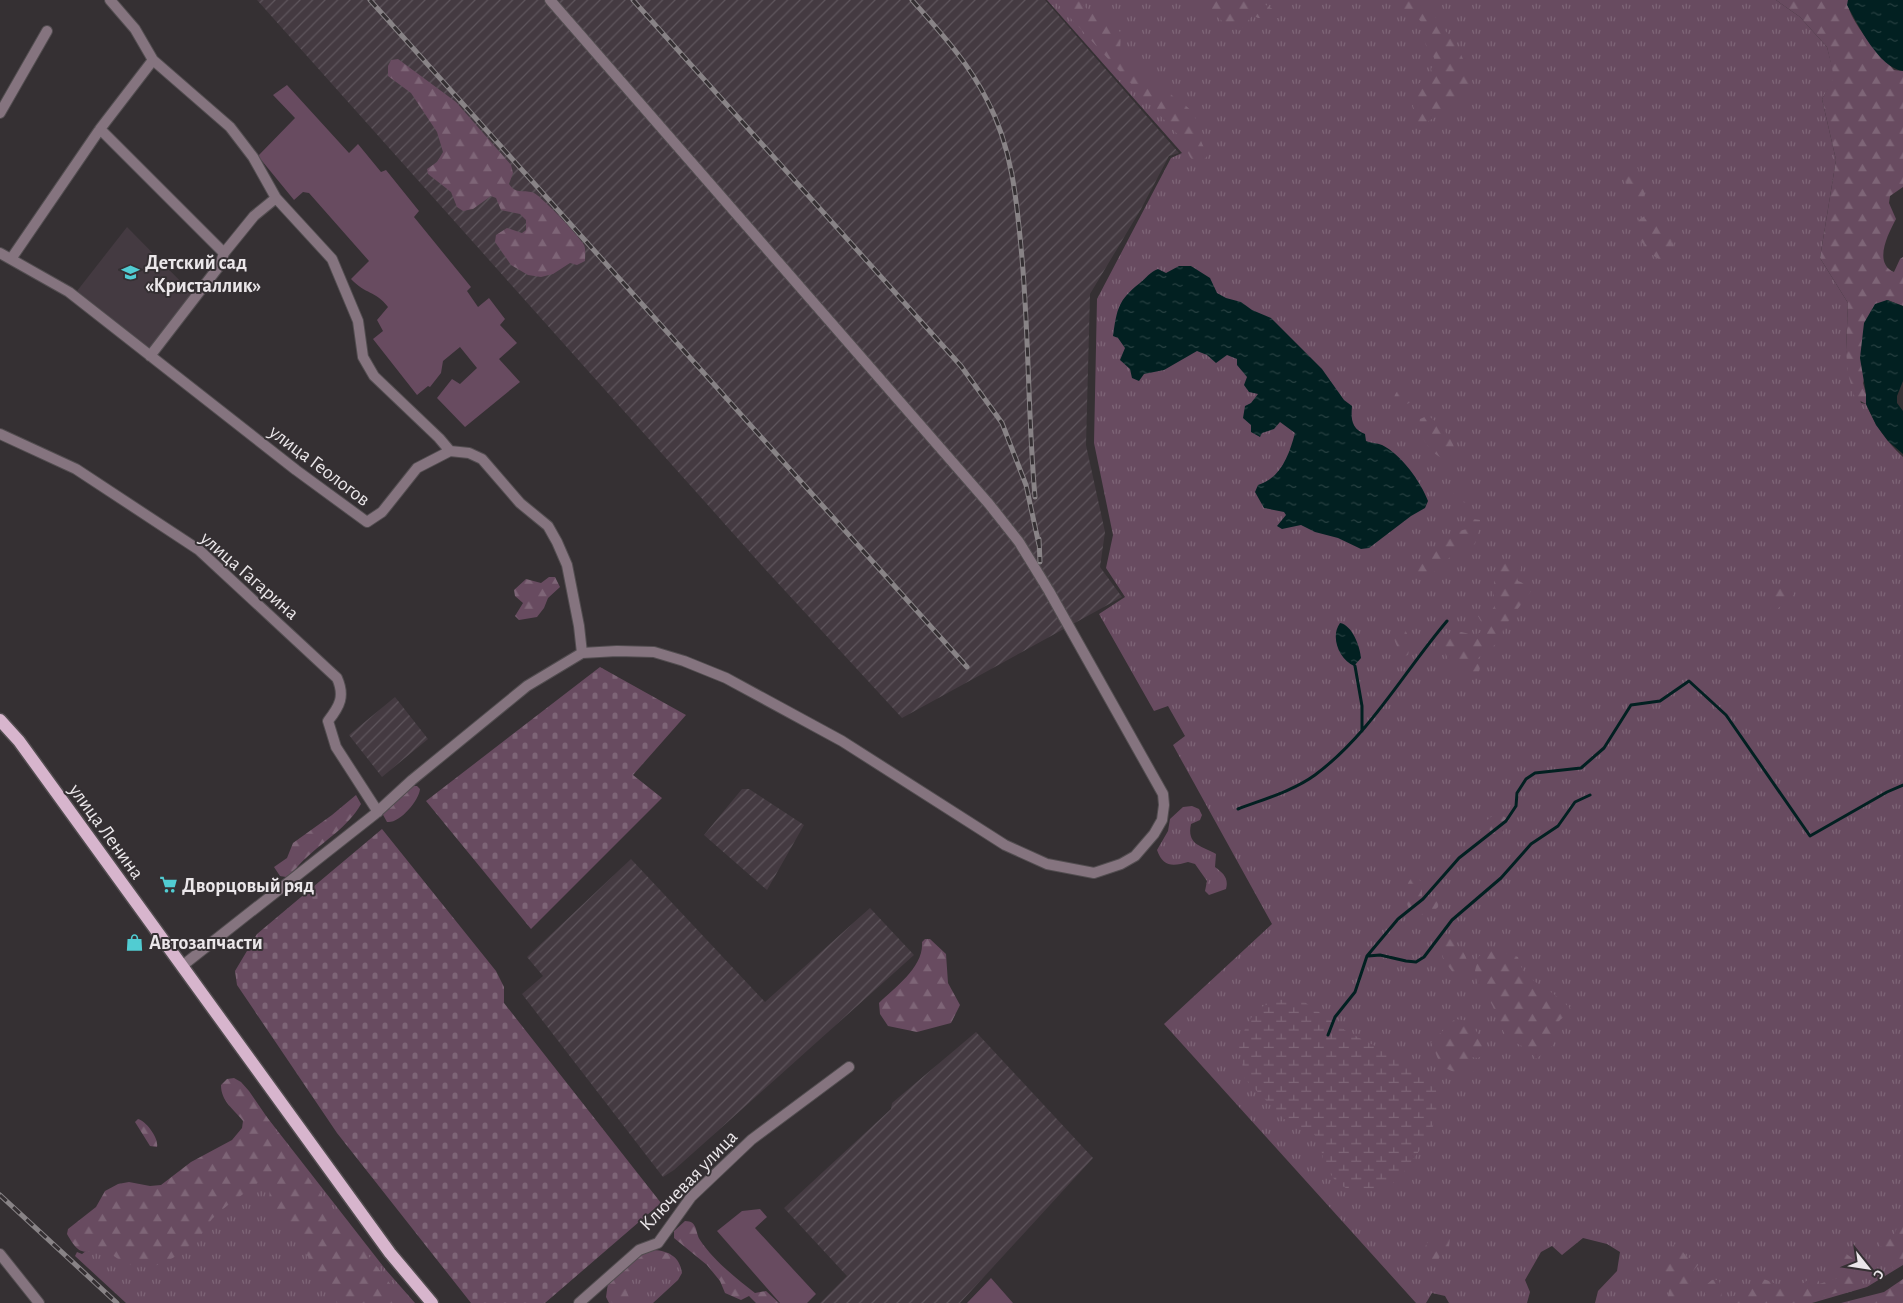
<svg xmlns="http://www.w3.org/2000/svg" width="1903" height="1303" viewBox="0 0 1903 1303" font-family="'Alegreya Sans',sans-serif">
	<defs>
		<pattern id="industrial-furrows" width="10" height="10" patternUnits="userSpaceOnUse" patternTransform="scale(1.25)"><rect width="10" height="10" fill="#443a41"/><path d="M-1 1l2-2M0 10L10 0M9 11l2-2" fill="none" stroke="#5f565d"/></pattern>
		<pattern id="grass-tufts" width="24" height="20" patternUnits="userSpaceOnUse" patternTransform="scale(1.25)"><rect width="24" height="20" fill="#684b60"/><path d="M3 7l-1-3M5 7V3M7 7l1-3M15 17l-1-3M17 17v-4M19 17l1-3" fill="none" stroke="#7e6577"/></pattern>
		<pattern id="forest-firs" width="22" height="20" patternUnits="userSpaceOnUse" patternTransform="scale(1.25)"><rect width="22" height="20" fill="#684b60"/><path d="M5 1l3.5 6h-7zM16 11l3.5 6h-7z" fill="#7e6577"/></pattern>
		<pattern id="wetland-marsh" width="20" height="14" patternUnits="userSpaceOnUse" patternTransform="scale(1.25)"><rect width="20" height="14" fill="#684b60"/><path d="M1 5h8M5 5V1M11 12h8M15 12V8" fill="none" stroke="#7e6577"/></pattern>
		<pattern id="cemetery-stones" width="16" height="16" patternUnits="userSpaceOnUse" patternTransform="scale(1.25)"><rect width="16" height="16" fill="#684b60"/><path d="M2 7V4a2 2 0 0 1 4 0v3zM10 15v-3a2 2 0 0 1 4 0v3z" fill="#7e6577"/></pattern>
		<pattern id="water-ripples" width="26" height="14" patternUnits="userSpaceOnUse" patternTransform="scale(1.25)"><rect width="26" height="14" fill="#022021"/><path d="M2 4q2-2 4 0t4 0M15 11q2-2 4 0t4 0" fill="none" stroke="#274041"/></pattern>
	</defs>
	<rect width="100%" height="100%" fill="#353033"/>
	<path fill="#443a41" d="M127 227 192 293 151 350 77 291Z"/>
	<path fill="url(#industrial-furrows)" d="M257 0H1045L1179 153 1169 156 1141 209 1090 294 1086 445 1105 532 1100 567 1122 597 902 718 764 568Z
		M395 697 428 739 382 777 349 735Z
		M742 789H749L804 825 767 890 704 835Z
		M631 859 765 1002 870 908 914 955 674 1170 663 1177 522 994 543 976 527 957Z
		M976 1032 1093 1158 960 1303H820L847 1276 784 1208 891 1109 892 1103Z"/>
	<path fill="url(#grass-tufts)" d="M1047 0H1776L1800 17 1827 47 1835 78 1822 99 1836 160 1820 258 1848 303 1846 350 1861 403 1866 404C1875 425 1886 441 1903 457V1265L1867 1287 1812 1303H1595L1598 1291 1617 1271 1620 1252 1607 1244 1583 1238 1562 1255 1552 1246 1541 1252 1525 1280 1530 1292 1527 1303H1449L1445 1296 1432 1293 1426 1303H1416L1164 1024 1272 924 1173 745 1185 736 1168 706 1154 711 1099 614 1125 597 1106 568 1113 535 1094 443 1097 299 1171 158 1182 153Z
		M1192 806 1199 809 1202 815 1200 820 1191 824C1186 846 1204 846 1216 854L1215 867C1223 873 1229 878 1226 889L1209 895 1205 891 1207 881 1195 864 1188 862C1174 866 1163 868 1157 850L1168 831 1170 819 1183 807Z
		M266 1116 386 1270 415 1303H126L75 1256 77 1252 82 1254Z
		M654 1250C669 1251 680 1257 682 1273L678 1280 653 1303H609L606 1297 608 1283 641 1254Z"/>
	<path fill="url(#forest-firs)" d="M1054 0H1078L1088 10 1107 9 1121 34 1120 50 1156 85H1166C1172 102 1186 101 1193 114 1201 126 1196 140 1209 154L1198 166 1190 157 1181 138Z
		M1207 0H1225L1229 4 1237 0H1258L1279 13 1280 18H1258L1253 15 1239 31C1233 28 1225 25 1221 20 1213 13 1215 9 1202 9L1201 5Z
		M1399 0H1428L1438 23 1451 37 1460 52 1472 81 1471 93 1462 102 1416 128 1414 124 1415 112 1412 103 1415 86 1433 75 1431 69C1439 56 1431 56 1426 45 1424 41 1425 38 1425 33 1424 19 1412 13 1400 9Z
		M1776 0H1848C1845 18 1882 56 1894 70L1903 71V187L1890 196 1889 203 1896 219C1888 234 1873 263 1894 272L1900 259 1903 257V306L1888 300 1863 383 1866 394V404L1855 398 1848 374 1846 350 1848 303 1820 258 1836 160 1822 99 1834 77 1827 47 1800 17Z
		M398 59 456 102 511 165 513 173 509 184C516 195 525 189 534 193 543 198 579 236 584 245 586 249 585 256 585 261L577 265 570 263 553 274 541 277 528 275 511 265 495 242 496 235 507 228 522 233 526 230V220L520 214 501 210 496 198 491 196 473 209 463 211 457 207 451 192 428 174 427 169 437 162 443 152 437 132 411 93 388 76V66L391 60Z
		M1625 159C1643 167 1645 182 1644 200L1640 203 1630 199 1621 163Z
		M1653 210 1659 211 1663 215 1674 244 1673 261 1666 264 1648 252 1634 229 1636 222Z
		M1408 386H1415L1419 389 1413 401 1407 404 1394 398C1396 390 1401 388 1408 386Z
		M1427 416C1439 420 1463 450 1454 462 1436 461 1416 438 1420 419Z
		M1455 485C1464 484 1471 491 1471 500L1465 503 1458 499 1453 493Z
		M1473 519 1480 520 1479 530 1475 544 1449 558 1433 573H1412C1413 560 1424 563 1432 555 1444 544 1449 532 1467 529Z
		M1509 559 1517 560 1521 563V569L1517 577 1518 581 1530 586 1531 591 1503 629 1501 640 1478 658C1481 666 1481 673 1473 678 1454 676 1447 658 1441 642 1449 627 1462 632 1475 636L1481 632 1483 625 1478 616 1484 613H1490L1494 607V571L1502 562Z
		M549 577H555L560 587 548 598 544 608 537 617 519 620 515 616 523 603 515 596 514 590 526 579 541 583Z
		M1780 586 1790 587 1794 594 1789 601 1775 610 1771 609 1770 604Z
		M1398 627 1405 630 1411 641 1408 655 1405 656C1398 651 1392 638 1394 630Z
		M412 786H417L420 789C419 801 399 824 387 822L382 813Z
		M356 795 361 804C348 827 325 840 306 858 299 864 294 872 286 877L280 876 274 867 287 858 293 843 332 815Z
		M1497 812 1509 820 1502 833 1492 834 1485 822Z
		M1414 876 1422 882V897H1432L1439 900 1438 907 1434 911 1417 916C1403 910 1402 884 1414 876Z
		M1444 935C1458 944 1474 958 1465 976L1455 975C1446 964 1438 953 1440 938Z
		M925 939H930L946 954 948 983 960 1005 951 1023 917 1032 888 1026 880 1014 879 1003C895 987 924 967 922 942Z
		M1486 951H1500L1518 957C1522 979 1540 983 1555 995 1562 1000 1567 1006 1573 1011 1554 1022 1555 1025 1552 1046L1536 1059C1525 1044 1519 1047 1508 1037 1495 1025 1498 1002 1478 988L1475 971 1478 957Z
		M1455 1019 1470 1021 1489 1052 1478 1058 1471 1057 1474 1077 1460 1075 1441 1066 1431 1042Z
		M234 1078 241 1082 249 1091 312 1183 405 1303H337L295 1236 276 1218 269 1204 270 1183 267 1180 260 1181C245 1194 226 1205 212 1219 208 1224 205 1231 201 1235 171 1264 144 1281 107 1251 84 1250 81 1259 67 1234L68 1229 96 1207 105 1191 118 1184 129 1182 150 1186 161 1185 191 1162 232 1140 242 1128 243 1121C234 1109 221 1102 221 1085L227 1079Z
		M138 1119C146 1121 159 1138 157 1147L150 1146 135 1122Z
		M1903 1220V1263L1893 1269 1885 1248 1880 1246 1878 1237 1883 1232 1894 1235 1899 1223Z
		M685 1221C698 1221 695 1232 700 1240 713 1260 737 1279 755 1293L766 1291 779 1303H756L749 1296 741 1300 725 1293 720 1281 707 1265 674 1238V1231Z
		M1437 1235 1450 1237 1449 1247 1441 1253 1438 1261 1433 1264 1426 1261C1422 1247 1426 1242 1437 1235Z
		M1677 1244 1686 1256 1699 1264 1692 1272 1690 1285 1671 1301 1668 1296 1671 1279 1667 1275H1654C1657 1262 1670 1257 1673 1245Z
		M1837 1247 1856 1261 1854 1276 1858 1279 1855 1288C1839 1293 1822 1295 1809 1303H1733L1730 1297 1745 1293C1760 1264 1772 1289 1792 1288 1798 1288 1807 1280 1813 1277L1819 1281V1284L1839 1278 1842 1268 1837 1261 1828 1259 1832 1250Z
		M656 1251 670 1254 671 1258 660 1265 647 1263 638 1273 629 1277 625 1286 631 1303H612L607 1291C611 1274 639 1254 656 1251Z
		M1903 1279V1303H1841L1884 1292Z
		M1712 1280H1719L1722 1294 1720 1300 1714 1302 1705 1294 1706 1285Z"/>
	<path fill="url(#wetland-marsh)" d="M1300 999 1346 1031 1402 1060 1436 1090 1440 1111 1425 1143 1398 1180 1378 1191 1346 1188 1337 1183 1324 1165 1320 1142 1313 1133 1292 1127 1245 1079 1239 1046 1246 1026 1257 1009 1277 1000Z"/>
	<path fill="url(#cemetery-stones)" d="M600 667 686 715 633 775 662 798 531 929 426 801Z
		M382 829 496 971 504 987V1003L661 1203 545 1303H471L337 1133 237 985 235 971 257 934Z"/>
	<path fill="#684b60" d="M287 85 349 153 358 144 381 172 386 170 419 211 414 217 471 287 467 291 478 307 489 298 505 319 500 325 517 343 499 359 520 382 465 427 437 398 452 379 460 384 477 368 460 347 443 361 441 373 430 387 428 386 417 395 373 339 383 331 377 320 388 307C375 290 366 295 351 279L369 261 309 193 303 192 294 200 258 156 295 118 273 95Z
		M760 1209 767 1217 755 1228 816 1294 807 1303H780L717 1231 742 1211Z
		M991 1278 1013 1303H967Z"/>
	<path fill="url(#water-ripples)" d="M1848 0H1903V71C1879 68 1858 25 1847 5Z
		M1179 266H1191L1210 278 1217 293 1226 298 1241 302 1252 310 1271 318 1322 369 1344 400 1352 406C1351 419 1351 428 1365 434L1366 441C1371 443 1377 443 1382 445 1401 454 1421 482 1428 501L1425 508 1411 516 1369 548 1361 549 1338 538 1315 532 1301 525 1282 529 1277 526 1286 515 1284 512 1264 508 1255 492 1258 485C1281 478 1289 455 1295 433L1280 422 1274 429 1262 433 1260 437 1251 432V425L1243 418 1245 406 1251 403 1258 394 1249 392 1244 385 1247 377 1237 365V359L1227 355 1216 363 1207 355 1197 351 1164 370 1144 374 1139 381 1132 378 1130 369 1120 360 1125 348 1118 338 1113 336C1117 309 1118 300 1140 283 1146 278 1150 272 1158 269L1166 273Z
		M1887 300 1903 306V381L1897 396V403L1903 411V454L1888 441 1876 425 1866 404V394L1860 358 1864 323 1875 304Z
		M1340 623C1352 625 1360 646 1361 658L1354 666C1339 659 1330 637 1340 623Z"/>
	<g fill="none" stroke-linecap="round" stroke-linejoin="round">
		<path stroke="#022021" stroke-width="3" d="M1355 666 1362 706V731
			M1238 809C1264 799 1293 791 1315 775 1370 734 1403 673 1447 621
			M1368 956 1380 955 1406 961 1416 962 1424 957 1452 920 1501 878 1531 844 1558 826 1575 802 1590 795
			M1328 1035 1335 1017 1355 992 1367 956 1398 919 1423 899 1459 858 1506 821 1516 806 1517 793 1526 779 1535 773 1581 768 1604 748 1631 705 1660 701 1689 681 1726 715 1810 836 1887 792 1903 785"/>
		<defs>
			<path id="minor" d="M110 0 135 29 153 60 230 127 253 157 276 198 332 259 358 321 363 357 374 376 439 438 450 451
				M0 113 47 31
				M100 129 224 253
				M0 253 69 292 296 470 367 522 382 512 417 468 450 451 469 453 482 459 520 503 548 526 557 542 567 565 579 626 582 653
				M11 259 100 129 153 60
				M150 356 220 265 224 253 254 216 276 198
				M0 434 76 469 199 550 337 678C345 696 340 706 328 721L336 747 378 812
				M182 966 375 814 412 780 527 686 582 653 617 651 654 652 684 661 726 678 842 741 1005 845 1047 864 1094 873 1121 864 1135 856 1154 834 1162 820 1164 805 1163 794 1049 591 1019 542 989 504 550 0
				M0 1254 39 1303
				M579 1303 639 1250 658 1243 691 1197 751 1140 849 1067"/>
			<path id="primary" d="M0 720 19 741 390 1253 432 1303"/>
		</defs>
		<use href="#minor" stroke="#524d50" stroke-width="12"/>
		<use href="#primary" stroke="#524d50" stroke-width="15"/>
		<use href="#minor" stroke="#85747f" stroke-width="10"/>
		<use href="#primary" stroke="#d7b5cd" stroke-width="12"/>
		<defs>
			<path id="rail" d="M370 0 967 667
				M633 0 961 366 1002 423 1026 485 1039 545
				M912 0C940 32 968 62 987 100 1013 149 1017 204 1022 258 1029 338 1028 418 1035 497
				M1039 539 1040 562
				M0 1195 117 1303"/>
		</defs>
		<use href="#rail" stroke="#888386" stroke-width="5"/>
		<use href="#rail" stroke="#353033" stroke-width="3" stroke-dasharray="9" stroke-linecap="butt"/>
	</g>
	<defs>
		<symbol id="school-bare" viewBox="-9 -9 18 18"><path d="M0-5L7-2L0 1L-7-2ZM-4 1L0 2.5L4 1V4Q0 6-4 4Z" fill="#51ccd2" stroke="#353033" stroke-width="2.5" paint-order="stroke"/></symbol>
		<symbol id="supermarket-bare" viewBox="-9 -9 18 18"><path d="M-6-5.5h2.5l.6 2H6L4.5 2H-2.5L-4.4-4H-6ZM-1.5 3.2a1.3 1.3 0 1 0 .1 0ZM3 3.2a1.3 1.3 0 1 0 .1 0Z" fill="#51ccd2" stroke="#353033" stroke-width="2.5" paint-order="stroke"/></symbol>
		<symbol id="shop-bare" viewBox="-9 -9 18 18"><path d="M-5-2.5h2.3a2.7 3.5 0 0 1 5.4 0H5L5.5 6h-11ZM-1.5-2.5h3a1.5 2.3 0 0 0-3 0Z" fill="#51ccd2" stroke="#353033" stroke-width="2.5" paint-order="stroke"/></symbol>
	</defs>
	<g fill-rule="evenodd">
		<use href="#school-bare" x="118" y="260" width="25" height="25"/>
		<use href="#supermarket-bare" x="156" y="872" width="25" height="25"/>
		<use href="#shop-bare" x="122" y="930" width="25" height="25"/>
	</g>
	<g text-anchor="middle" stroke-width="4" stroke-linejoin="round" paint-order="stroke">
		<g font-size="20" font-weight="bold" fill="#ebe7ea" stroke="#353033" text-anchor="start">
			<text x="145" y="269">Детский сад<tspan x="145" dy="23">«Кристаллик»</tspan></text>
			<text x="182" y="892">Дворцовый ряд</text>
			<text x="149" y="949">Автозапчасти</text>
		</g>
		<g font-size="20" fill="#ebe7ea" stroke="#353033">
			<text transform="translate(320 465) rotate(37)" y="7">улица Геологов</text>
			<text transform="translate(250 575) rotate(41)" y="7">улица Гагарина</text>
			<text transform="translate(107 831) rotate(54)" y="7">улица Ленина</text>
			<text transform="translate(688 1180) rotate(-46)" y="7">Ключевая улица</text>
		</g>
	</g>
	<g transform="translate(1868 1268) rotate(120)" stroke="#353033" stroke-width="4" paint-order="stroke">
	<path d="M0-4L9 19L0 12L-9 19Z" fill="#ebe7ea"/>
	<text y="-8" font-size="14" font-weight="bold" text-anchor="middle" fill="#ebe7ea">С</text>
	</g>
</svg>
